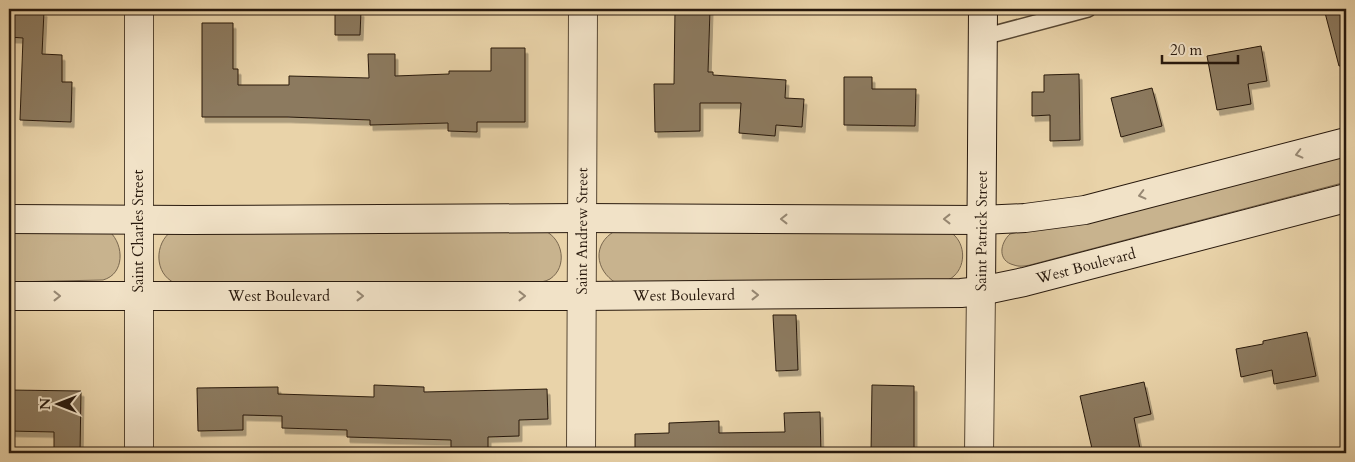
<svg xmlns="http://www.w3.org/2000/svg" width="1355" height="462" viewBox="0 0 1355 462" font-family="Cardo,serif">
	<defs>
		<filter id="shadow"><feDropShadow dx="3" dy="5.5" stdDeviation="0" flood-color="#0004"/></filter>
	</defs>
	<rect width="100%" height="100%" fill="#e9d3a9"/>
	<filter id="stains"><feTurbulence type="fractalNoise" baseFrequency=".004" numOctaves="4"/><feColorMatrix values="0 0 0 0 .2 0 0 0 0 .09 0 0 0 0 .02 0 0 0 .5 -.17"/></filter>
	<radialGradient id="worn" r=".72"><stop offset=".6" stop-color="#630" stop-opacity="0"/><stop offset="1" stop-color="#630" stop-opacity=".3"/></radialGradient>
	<path fill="#c8b38e" stroke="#78664e" d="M1346 151V182L1030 265C1025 266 1019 267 1014 265 997 261 1000 243 1010 234Z
		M9 229 110 232C124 245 125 274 103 280L9 282Z
		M172 231H545C563 239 568 267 550 279 545 282 539 282 534 283H175C154 274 154 243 172 231Z
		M615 231 950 232C965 241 967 264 954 276 951 279 947 280 943 282L616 283C595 270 592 244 615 231Z"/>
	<path fill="#8c7a5e" stroke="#28190d" filter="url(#shadow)" d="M675 9H710L708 72H713V75L786 80 785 98 804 99 802 127 776 125 775 136 739 133 741 103H700V131L655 132 654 84H674Z
		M1324 9H1346V65L1339 66Z
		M9 10 44 11 42 54 62 55V82H72L71 122 20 120 23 38 9 37Z
		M335 10 361 11 360 35H335Z
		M202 23H233V69H238V85H289V76L369 78 368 54H395V76L449 74V71H491V48H525V122H477V132L448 131V123L370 125V120L288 117H202Z
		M1261 46 1267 81 1248 84 1251 104 1217 110 1207 56Z
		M1079 74 1080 140 1050 141V115L1032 116V92H1044V75Z
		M844 77H872V89H916L915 126 844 125Z
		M1152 88 1162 126 1121 137 1111 98Z
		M773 315H796L798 370 776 371Z
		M1307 332 1316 376 1274 384 1272 370 1241 377 1236 349 1263 344V341Z
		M1144 382 1151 414 1134 418 1140 449 1123 453H1093L1080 396Z
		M374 385 424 387V392L547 389 548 419 519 420V436L488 437V448H451V440L347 437V430L282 428V416L243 415V430L198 431 197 388 278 387V394L374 397Z
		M872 385 914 386V453H871Z
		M9 390 81 391 80 453H54V432L9 431Z
		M820 412 821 453H635V434L669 433V423L719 421V433L785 432 784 413Z"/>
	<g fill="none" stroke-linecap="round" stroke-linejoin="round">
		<defs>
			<path id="lane" d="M983 37 1088 9"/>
			<g id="street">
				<path d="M139 9V453"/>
				<path id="s1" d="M581 453 583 9"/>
				<path d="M979 453 981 291"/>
			</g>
			<g id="secondary">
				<path d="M9 219 189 220 582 218 981 220 1025 218 1085 210 1346 142"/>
				<path id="s2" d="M981 291 983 9"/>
				<path id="s3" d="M9 296H582L961 293 981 291 1024 282 1346 198"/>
			</g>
		</defs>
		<use href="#lane" stroke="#584834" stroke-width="18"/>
		<use href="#street" stroke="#584834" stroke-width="30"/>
		<use href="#secondary" stroke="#28190d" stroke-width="30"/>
		<use href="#lane" stroke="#f1e2c7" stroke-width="15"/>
		<use href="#street" stroke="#f1e2c7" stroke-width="28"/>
		<use href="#secondary" stroke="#f1e2c7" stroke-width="28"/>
	</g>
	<defs><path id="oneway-chevron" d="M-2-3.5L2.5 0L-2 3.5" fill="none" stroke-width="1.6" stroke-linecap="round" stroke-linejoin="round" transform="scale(1.25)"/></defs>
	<g stroke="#978873">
		<use href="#oneway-chevron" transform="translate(1299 154) rotate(166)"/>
		<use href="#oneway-chevron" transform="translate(1142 195) rotate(166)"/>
		<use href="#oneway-chevron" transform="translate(784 219) rotate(-180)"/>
		<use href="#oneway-chevron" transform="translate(947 219) rotate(-180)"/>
		<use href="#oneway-chevron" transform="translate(755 295)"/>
		<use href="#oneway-chevron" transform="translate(57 296)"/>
		<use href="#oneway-chevron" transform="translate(360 296)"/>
		<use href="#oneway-chevron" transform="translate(522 296)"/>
	</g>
	<g text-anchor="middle" stroke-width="4.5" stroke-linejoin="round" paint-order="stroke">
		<g font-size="15" fill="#28190d" stroke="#f1e2c7">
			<text transform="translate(138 231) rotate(-90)" y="5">Saint Charles Street</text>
			<text dy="5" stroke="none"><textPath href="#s1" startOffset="222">Saint Andrew Street</textPath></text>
			<text dy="5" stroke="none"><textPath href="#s2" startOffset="60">Saint Patrick Street</textPath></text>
			<text dy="5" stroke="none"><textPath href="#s3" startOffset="1080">West Boulevard</textPath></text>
			<text dy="5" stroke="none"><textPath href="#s3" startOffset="270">West Boulevard</textPath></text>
			<text dy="5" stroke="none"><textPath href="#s3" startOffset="675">West Boulevard</textPath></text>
		</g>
	</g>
	<rect width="1355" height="462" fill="none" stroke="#e9d3a9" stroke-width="30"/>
	<rect x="10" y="10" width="1335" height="442" fill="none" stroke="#28190d" stroke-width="2.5"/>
	<rect x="15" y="15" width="1325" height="432" fill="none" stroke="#28190d"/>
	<g transform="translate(58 404) rotate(270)" stroke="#f1e2c7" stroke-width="4" paint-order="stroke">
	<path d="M0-4L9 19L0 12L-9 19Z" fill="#28190d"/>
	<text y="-8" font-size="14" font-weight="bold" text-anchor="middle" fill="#28190d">N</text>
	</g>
	<path d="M1162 55v8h76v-8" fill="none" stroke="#28190d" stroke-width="2.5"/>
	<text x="1170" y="55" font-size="15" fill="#28190d" stroke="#f1e2c7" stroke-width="4" paint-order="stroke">20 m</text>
	<rect width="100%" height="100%" filter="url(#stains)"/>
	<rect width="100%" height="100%" fill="url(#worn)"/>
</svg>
